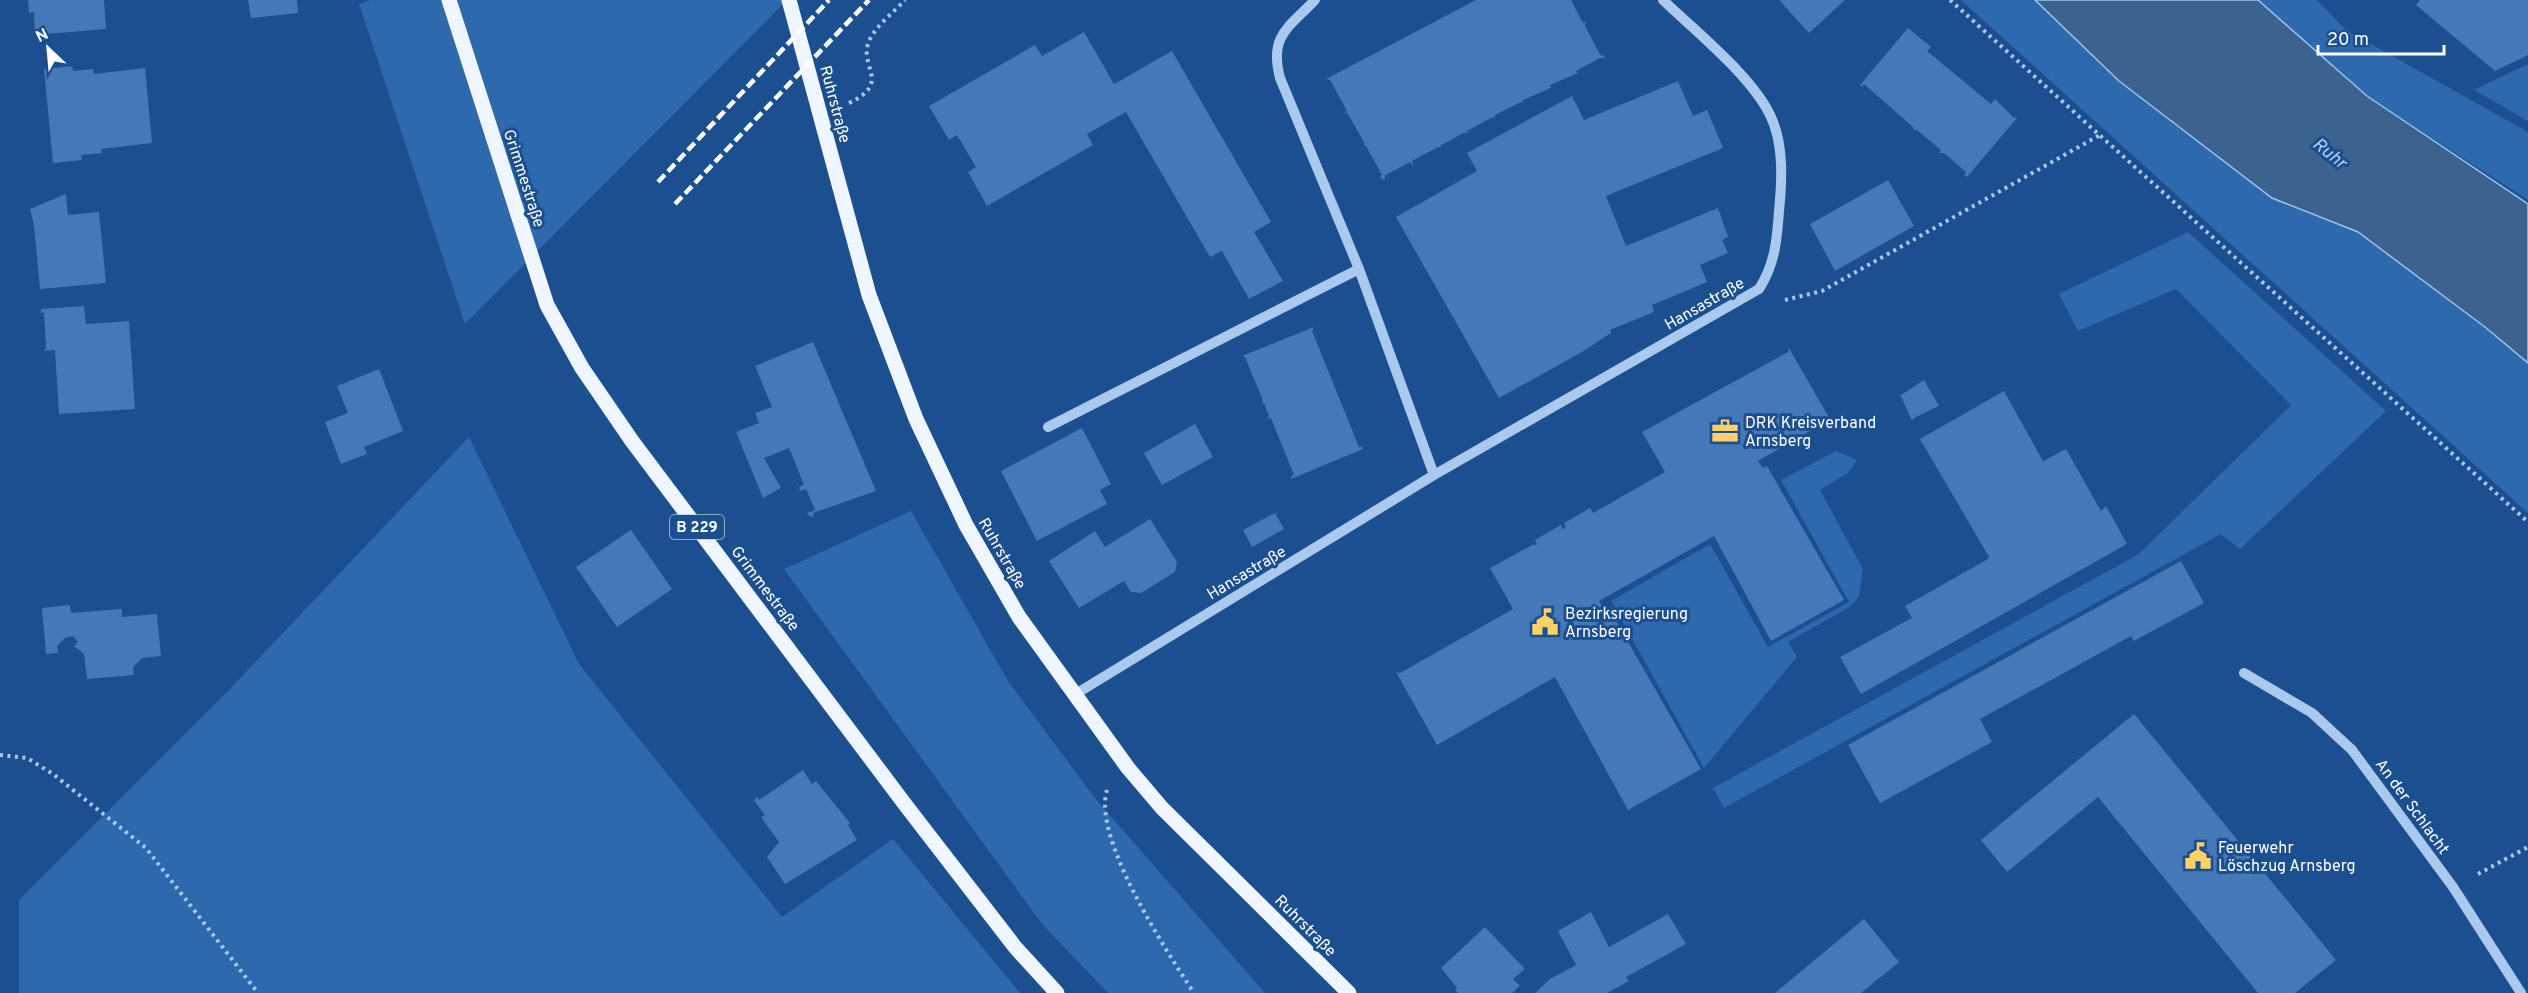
<svg xmlns="http://www.w3.org/2000/svg" width="2528" height="993" viewBox="0 0 2528 993" font-family="Overpass,sans-serif">
	<rect width="100%" height="100%" fill="#1b4f8f"/>
	<path fill="#2e69ad" d="M371 0H787L465 324 359 4Z
		M1961 0H2035L2119 81 2272 198 2357 232 2485 327 2528 363V513Z
		M2258 0H2317L2346 30 2528 132V200L2367 96Z
		M2528 64V121L2474 90Z
		M2188 232 2386 411 2240 549 2221 534 1724 808 1713 788 2139 554 2291 405 2176 289 2078 331 2059 294Z
		M469 437 579 664 782 917 893 839 1020 993H19V900L227 692Z
		M1836 451 1857 460 1848 473 1820 490 1863 569 1859 597 1851 606 1788 642 1797 657 1704 768 1611 601 1710 544 1768 647 1849 602 1781 480Z
		M911 511 1008 681 1094 797 1265 993H1108L1042 924 784 569Z"/>
	<path fill="#3c6290" stroke="#9cc4f0" stroke-width="1.5" d="M2035 0H2258L2367 96 2528 204V363L2485 327 2358 232 2272 198 2119 81Z"/>
	<path fill="#4478b7" d="M28 0H104L106 29 35 35 34 12 29 13Z
		M248 0H297L298 13 251 18Z
		M1476 0H1571L1583 23 1586 22 1585 26 1601 56 1603 55 1605 58H1600L1576 71 1578 73 1550 85 1551 88 1523 100 1522 104 1521 102 1495 115 1494 119 1493 117 1467 131 1466 135 1465 132 1440 146 1441 148 1438 147 1412 161 1414 167 1410 162 1384 176 1386 178 1382 180 1380 176 1382 175 1366 146 1363 145 1365 144 1348 114 1344 112 1347 111 1330 80 1326 79Z
		M1779 0H1845L1809 33Z
		M2420 0H2528V55L2495 71 2416 5Z
		M1908 28 1931 47 1927 51 1991 104 1995 99 2013 117 2017 118 1967 177 1964 175 1966 172 1944 153H1939L1941 150 1917 130H1913L1914 128 1864 84 1862 87 1860 85Z
		M1084 32 1114 84 1172 51 1271 222 1254 232 1283 281 1249 299 1222 251 1210 257 1126 112 1087 134 1093 145 987 206 968 172 976 167 957 135 949 140 929 106 1035 45 1042 56Z
		M72 66 73 71 93 69 94 74 145 68 152 143 101 149 102 153 81 155 82 160 53 163 44 69Z
		M1678 81 1693 116 1707 110 1723 148 1606 196 1626 246 1718 208 1728 237 1722 240 1728 253 1700 265 1707 282 1652 305 1654 312 1610 330 1611 333 1582 352 1499 398 1396 217 1477 171 1467 153 1572 96 1584 120Z
		M1888 180 1914 226 1835 271 1810 224Z
		M66 194 68 215 99 212 106 283 40 289 34 225 30 209Z
		M84 306 86 324 129 321 135 409 59 414 55 350 44 351 46 348 44 312 41 313V309Z
		M1314 327 1312 331 1359 447 1361 446 1363 449 1291 479V476L1294 475 1271 418 1267 419 1269 416 1264 403 1262 405 1263 401 1245 357 1242 356Z
		M813 342 876 491 813 513 814 516 811 517 807 513 815 510 806 489 800 491 799 487 804 485 789 448 764 458 781 488 763 498 736 432 759 423 755 413 772 407 755 366Z
		M1789 348 1831 421H1827L1758 461 1763 468 1767 466 1844 600 1771 641 1714 536 1599 601 1604 609 1608 607 1701 769 1628 810 1555 677 1437 745 1396 672 1400 673 1513 609 1490 568 1534 544 1535 546 1537 544 1535 540 1561 525 1563 530 1566 527 1564 523 1590 508 1593 513 1665 472 1642 432 1788 352Z
		M379 369 403 431 364 447 367 454 341 464 325 422 348 413 337 386Z
		M1924 380 1939 406 1914 418 1912 421 1901 396 1897 394 1901 395Z
		M2004 391 2043 461 2066 449 2101 511 2106 506 2127 544 1861 694 1840 657 1912 618 1905 606 1988 559 1989 557 1920 439Z
		M1195 424 1213 457 1162 485 1144 453Z
		M1082 428 1111 484 1100 490 1107 504 1037 541 1001 471Z
		M1275 513 1284 529 1252 547 1243 530Z
		M1150 519 1177 562 1175 572 1141 593 1131 592 1124 581 1079 608 1049 561 1095 531 1105 547Z
		M631 530 672 589 617 627 576 567Z
		M2181 561 2204 603 2134 641 2131 636 1980 719 1992 742 1880 803 1848 745Z
		M70 605 71 613 122 609V617L157 614 161 656 142 658 133 667 134 675 87 679 84 654 74 646 78 642 73 636 65 638 57 646 58 653 46 654 42 608Z
		M2134 714 2336 960 2295 993H2258L2098 797 2007 872 1981 840Z
		M803 770 812 784 816 781 828 796 850 823 848 825 857 840 785 884 767 857 779 842 761 817 765 815 754 800 757 797 759 800Z
		M1591 912 1609 947 1668 914 1686 944 1626 977 1629 981 1607 993H1535L1550 979 1576 965 1558 931Z
		M1864 919 1899 962 1861 993H1775Z
		M1485 927 1525 969 1513 979 1520 986 1512 993H1458L1455 990 1457 988 1441 968Z"/>
	<g fill="none" stroke-linecap="round" stroke-linejoin="round">
		<path stroke="#a9c9ee" stroke-width="4" stroke-dasharray="3 4.5" stroke-linecap="butt" d="M1950 0 2528 522
			M849 103C894 82 856 66 870 39 877 25 894 12 905 0
			M1785 300 1822 291 2100 135
			M0 755 27 758 53 774 146 848 258 993
			M1107 790C1092 838 1167 952 1194 993
			M2478 874 2528 847"/>
		<path stroke="#a9c9ee" stroke-width="10" d="M1315 0C1288 28 1269 36 1280 78L1359 269 1434 475
			M1048 427 1359 269
			M2244 673 2312 713 2352 750 2453 887 2521 993
			M1074 695 1434 475 1759 289C1775 264 1777 240 1779 211 1782 181 1784 145 1771 117 1753 77 1695 31 1663 0"/>
		<path stroke="#f0f6ff" stroke-width="15" d="M449 0 547 305 582 368 632 441 907 807 1015 947 1057 993
			M789 0 869 295 916 419 966 525 1019 617 1128 768 1162 808 1349 993"/>
		<path stroke="#fff" stroke-width="4.5" stroke-dasharray="10 4.5" stroke-linecap="butt" d="M658 182 829 0
			M675 204 869 0"/>
	</g>
	<defs>
		<symbol id="office-bare" viewBox="-9 -9 18 18"><path d="M-6-3h4V-5.5h4V-3h4V5H-6ZM-1-4.5V-3h2v-1.5ZM-6 0V1H6V0Z" fill="#ffd166" stroke="#1b4f8f" stroke-width="2.5" paint-order="stroke"/></symbol>
		<symbol id="civic-bare" viewBox="-9 -9 18 18"><path d="M-.6-6.5H3V-4.5H.6V-3L4-1V1h2V6H-6V1h2V-1L-.6-3ZM-1.2 2.5V6h2.4V2.5Z" fill="#ffd166" stroke="#1b4f8f" stroke-width="2.5" paint-order="stroke"/></symbol>
	</defs>
	<g fill-rule="evenodd">
		<use href="#office-bare" x="1706" y="412" width="38" height="38"/>
		<use href="#civic-bare" x="1526" y="603" width="38" height="38"/>
		<use href="#civic-bare" x="2179" y="837" width="38" height="38"/>
	</g>
	<g text-anchor="middle" stroke-width="6" stroke-linejoin="round" paint-order="stroke">
		<rect fill="#1b4f8f" stroke="#bbcadd" stroke-width="1.5" x="670" y="515" width="54" height="24" rx="4.5"/>
		<g font-size="15" font-weight="bold" fill="#fff">
			<text x="697" y="532">B 229</text>
		</g>
		<g font-size="16" fill="#fff" stroke="#1b4f8f">
			<text transform="translate(836 104) rotate(75)" y="6">Ruhrstraße</text>
			<text transform="translate(525 178) rotate(72)" y="6">Grimmestraße</text>
			<text transform="translate(1704 303) rotate(-30)" y="6">Hansastraße</text>
			<text transform="translate(1003 553) rotate(60)" y="6">Ruhrstraße</text>
			<text transform="translate(1246 572) rotate(-31)" y="6">Hansastraße</text>
			<text transform="translate(766 588) rotate(53)" y="6">Grimmestraße</text>
			<text transform="translate(2413 806) rotate(54)" y="6">An der Schlacht</text>
			<text transform="translate(1306 925) rotate(45)" y="6">Ruhrstraße</text>
		</g>
		<g font-size="16" fill="#fff" stroke="#1b4f8f" text-anchor="start">
			<text x="1745" y="428">DRK Kreisverband<tspan x="1745" dy="18">Arnsberg</tspan></text>
			<text x="1565" y="619">Bezirksregierung<tspan x="1565" dy="18">Arnsberg</tspan></text>
			<text x="2218" y="853">Feuerwehr<tspan x="2218" dy="18">Löschzug Arnsberg</tspan></text>
		</g>
		<g font-size="18" font-style="italic" fill="#b5d3f5" stroke="#1b4f8f">
			<text transform="translate(2330 153) rotate(39)" y="6">Ruhr</text>
		</g>
	</g>
	<g transform="translate(48 48) rotate(334)" stroke="#1b4f8f" stroke-width="4.5" paint-order="stroke">
	<path d="M0-4.5L10 22L0 15L-10 22Z" fill="#ffffff"/>
	<text y="-9" font-size="16" font-weight="bold" text-anchor="middle" fill="#ffffff">N</text>
	</g>
	<path d="M2318 45v9h126v-9" fill="none" stroke="#ffffff" stroke-width="3"/>
	<text x="2327" y="45" font-size="18" fill="#ffffff" stroke="#1b4f8f" stroke-width="4.5" paint-order="stroke">20 m</text>
</svg>
